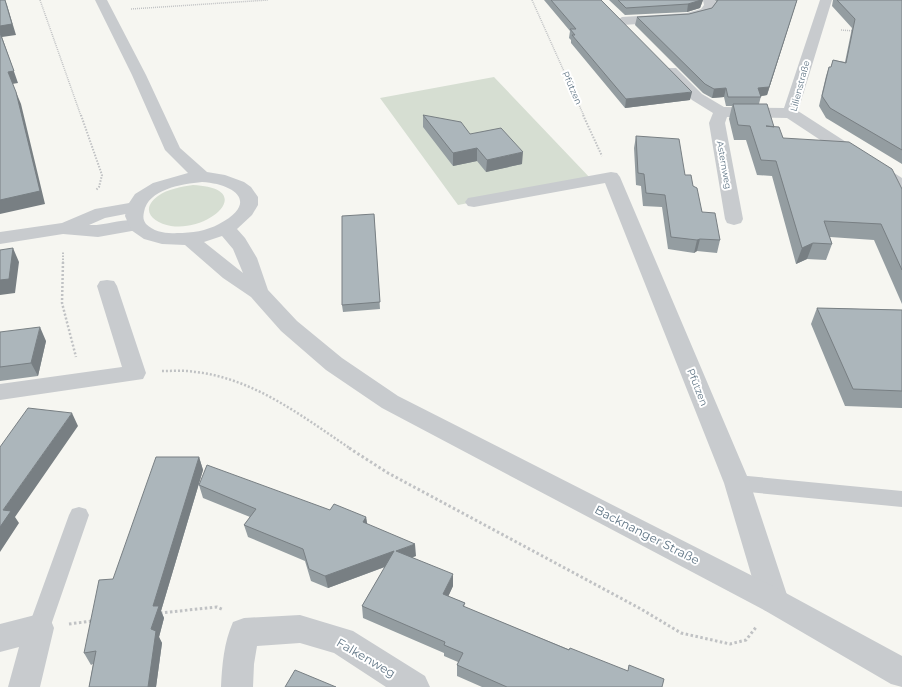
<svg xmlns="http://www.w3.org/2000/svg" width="902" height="687" viewBox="0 0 902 687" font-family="Montserrat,sans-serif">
	<rect width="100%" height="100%" fill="#f6f6f1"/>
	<path fill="#d6ded2" d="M494 77 592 180 458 205 380 98Z
		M193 185C257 188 211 232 171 226 153 223 139 210 158 196 168 189 180 187 193 185Z"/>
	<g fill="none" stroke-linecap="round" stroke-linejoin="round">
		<path stroke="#c0c2c4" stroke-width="1.5" stroke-dasharray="1 1" stroke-linecap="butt" d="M40 0 81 116
			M532 0 584 116
			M131 9 268 0
			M841 30 854 31"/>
		<path stroke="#c0c2c4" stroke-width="2" stroke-dasharray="1.5 1.5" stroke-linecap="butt" d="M81 115 102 175 99 187 96 190
			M583 115 602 156
			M63 263V252"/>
		<path stroke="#c0c2c4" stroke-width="2.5" stroke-dasharray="2 2" stroke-linecap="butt" d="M63 262 62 303 76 357
			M162 371C173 371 185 370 196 372 255 379 303 417 351 449"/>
		<path stroke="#c0c2c4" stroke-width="3" stroke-dasharray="2.5 2.5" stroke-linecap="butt" d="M349 448 388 473 641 609 681 633 730 644 746 640 757 626
			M160 613 217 607 224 610
			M69 624 92 621"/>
		<path fill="#c8cbce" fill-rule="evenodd" d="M737 475 902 491V507L737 491 730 488 728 483 730 478Z
			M79 507 86 509 89 515 50 628 47 635 39 638 31 635 28 628 69 515 72 509Z"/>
		<path fill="#c8cbce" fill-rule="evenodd" d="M703 0H715L716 5 710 15 687 21 622 25 616 21 622 17 687 13 701 9 704 5Z
			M820 0H832L798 111 902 178V191L896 190 787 118 727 117 725 123 743 219 741 223 734 225 727 223 725 219 709 123 713 113 692 100 664 71 666 68H676L702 94 724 107 784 108Z
			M611 172 617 173 620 177 750 483 789 601 784 610 774 614 764 610 759 601 724 483 605 183 474 207 468 206 465 202 468 198 474 197Z
			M135 202 141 203 144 207 141 211 105 218 89 225C106 226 125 217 143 221L145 225 143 229 98 237 63 234 0 244V232L62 223 95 209Z
			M107 280 114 281 117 286 146 373 143 379 0 400V384L122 367 97 286 100 281Z
			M39 614 50 618 54 628 40 687H8L19 647 0 652V624Z
			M300 615 353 631 425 676 430 687H386L334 653 300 643 257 646 254 664 253 687H221C222 665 224 642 233 622L244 618Z"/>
		<path fill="#c8cbce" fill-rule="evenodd" d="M95 0H107L146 75 180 148 207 172 225 175 244 182 251 187 258 197V205L252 215 237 229 245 238 257 258 268 290 297 321 342 358 398 396 784 592 902 656V687L891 684 764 610 382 408 326 370 281 331 251 297 223 278 185 245 162 244 144 239 131 230 125 216 127 206 135 194 153 183 188 173 165 150 132 75ZM202 182C236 184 259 203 219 224 206 231 192 233 177 233 167 234 154 232 146 224 143 220 143 217 144 212 148 189 182 184 202 182ZM222 236 233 249 243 273 204 242Z"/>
	</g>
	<path fill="#949da1" d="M544 0H601L690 100 625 108 571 43V40L569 38 570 31Z
		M609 0H703L700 8 687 12 625 15Z
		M715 0H797L767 95 761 96 759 104 774 127 783 138 902 189V304L874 240 830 237 832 244 826 260 807 259 796 264 772 176 757 175 746 140H734L729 119 732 106H726L724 97 712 98 703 93 635 25 637 17 689 14 712 8 716 2Z
		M833 0H902V164L826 118 819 106 826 76 829 67H831L833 60 845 62 852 28 832 6Z
		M423 115 470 134 522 164 486 172 477 161 453 166 423 127Z
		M636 136 685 175 693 186 702 212 720 240 717 253 697 251 694 253 668 249 662 207 643 206 641 186 636 185 634 148Z
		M374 214 380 309 343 312 342 305Z
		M817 308 902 310V408L845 406 811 324Z
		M0 332 46 341 38 376 0 381Z
		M199 457 203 470 161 611 164 618 159 637 162 643 156 687H89L93 664 91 665 84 653Z
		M199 485 366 517 367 524 416 556 412 557 453 586 448 596 465 603 464 607 662 687H482L457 676V665L458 662 444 656V653L363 618 362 606 385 567 328 588 311 581 305 561 248 537 244 525 250 517 203 498Z"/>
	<path fill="#787f83" d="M5 0 7 5 16 35 2 37 18 83 12 84 8 72 0 33V26Z
		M701 0H703L700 8 687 12 688 4Z
		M797 0 767 95 756 97 758 88Z
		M726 88 724 97 712 98 714 89Z
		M16 92 21 104 45 204 0 214V200Z
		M692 92 690 100 625 108 626 99Z
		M477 148V161L453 166V153Z
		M523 152 522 164 486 172 487 160Z
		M700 239 697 251 694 253 697 240Z
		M813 243 807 259 796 264 802 248Z
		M13 248 19 262 15 293 0 295V280Z
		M40 327 46 341 38 376 31 363Z
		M72 413 78 426 15 517 19 523 0 552V527L3 510Z
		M199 457 203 470 161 611 164 618 159 637 162 643 156 687H148L153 606Z
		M366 517 368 529 363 522Z
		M415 544 416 556 397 563 396 551Z
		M394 551 395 563 328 588 325 576Z
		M453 574V586L444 606 443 594Z"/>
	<path fill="#acb6bb" stroke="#787f83" d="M0 0H5L12 24 0 26Z
		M551 0H601L692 92 626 99 572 35H575L570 29H576Z
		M618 0H701L688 4 626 8Z
		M718 0H797L769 87 758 88 761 97H728L726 88 714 89 705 84 637 17 689 14 712 8Z
		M837 0H902V150L830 108 822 96 829 67H831L833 60 846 63 855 19Z
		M0 33 14 71 8 72 16 92 40 191 0 200Z
		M733 104H767L774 127 766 126 779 127 783 138 849 142 892 169 902 189V270L881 224 824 221 832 244 813 243 802 248 776 161 761 160 750 126 738 125Z
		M423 115 461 122 470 134 501 128 523 152 487 160 477 148 453 153Z
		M636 136 679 139 685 175H691L693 186 697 188 702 212 715 213 720 240 700 239 697 240 671 237 665 195 646 193 644 174 638 173Z
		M374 214 380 302 342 305V216Z
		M13 248 9 279 0 280V250Z
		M817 308 902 310V391L853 389Z
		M40 327 31 363 0 367V332Z
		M28 408 72 413 3 510 11 511 0 527V447Z
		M156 457H199L153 606H159L151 629 156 631 148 687H89L96 651 84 653 99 580 113 579Z
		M207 465 330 510 334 504 366 517 363 522 415 544 396 551 453 574 443 594 465 603 463 606 569 650 570 648 628 671 629 665 664 679 662 687H507L457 665 463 653 444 645 445 642 362 606 394 551 325 576 309 569 303 549 244 525 256 509 199 485Z
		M295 670 336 687H285Z"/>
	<g text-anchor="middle" stroke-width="4" stroke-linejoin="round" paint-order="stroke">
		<g font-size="9" fill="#617686" stroke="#fff">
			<text transform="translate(800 86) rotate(-75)" y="3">Lilienstraße</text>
			<text transform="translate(572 88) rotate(66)" y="3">Pfützen</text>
			<text transform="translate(724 165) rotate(80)" y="3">Asternweg</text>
		</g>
		<g font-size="10" fill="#617686" stroke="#fff">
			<text transform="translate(698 387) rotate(68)" y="4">Pfützen</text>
		</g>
		<g font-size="12" fill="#617686" stroke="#fff">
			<text transform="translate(647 535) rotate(27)" y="4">Backnanger Straße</text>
			<text transform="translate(366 658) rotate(30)" y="4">Falkenweg</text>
		</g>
	</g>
</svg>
